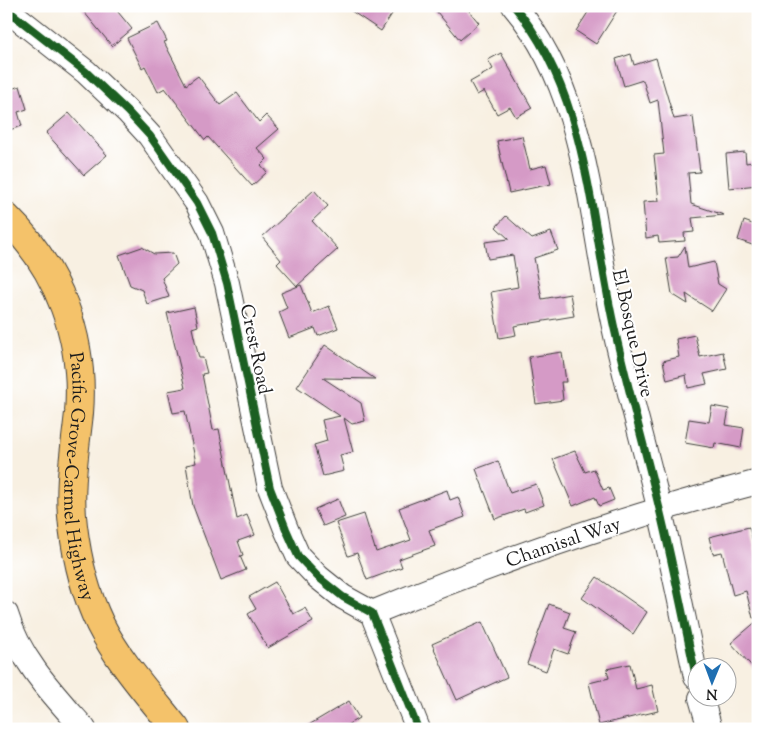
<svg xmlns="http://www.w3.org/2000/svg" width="764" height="735" viewBox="0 0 764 735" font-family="'Sorts Mill Goudy',serif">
	<rect width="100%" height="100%" fill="#fff"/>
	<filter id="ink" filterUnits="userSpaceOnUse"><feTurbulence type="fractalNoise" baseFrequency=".02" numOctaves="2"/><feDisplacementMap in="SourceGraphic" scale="10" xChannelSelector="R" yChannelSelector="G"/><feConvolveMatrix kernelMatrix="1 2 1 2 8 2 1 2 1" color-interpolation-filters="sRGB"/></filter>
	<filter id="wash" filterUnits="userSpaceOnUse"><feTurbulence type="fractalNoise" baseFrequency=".0096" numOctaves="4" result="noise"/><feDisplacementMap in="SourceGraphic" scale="20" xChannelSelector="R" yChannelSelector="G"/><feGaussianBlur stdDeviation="1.12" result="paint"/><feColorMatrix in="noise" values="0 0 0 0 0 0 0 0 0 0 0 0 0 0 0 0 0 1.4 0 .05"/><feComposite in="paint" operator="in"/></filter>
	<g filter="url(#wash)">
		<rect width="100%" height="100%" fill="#f8f0e2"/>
		<g id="blocks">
			<path fill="#d59ac6" d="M79 6H113L132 29 112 46Z
				M344 6H397L381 31Z
				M432 6H465L479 23 460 40Z
				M592 6H620L596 44 576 31Z
				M158 23 167 41 164 42 186 85 198 76 220 105 237 93 259 122 266 115 279 129 257 148 267 159 261 165 267 172 252 186 208 137 205 140 165 88 158 92 145 66 142 68 127 38Z
				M501 53 532 108 516 117 510 107 497 114 484 91 477 95 470 82 493 69 488 60Z
				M631 54 634 65 656 58 674 119 693 116 700 172 688 173 691 204 724 215 692 218 694 232 684 233 685 241 659 243 658 236 646 238 643 202 659 201 654 155 664 154 658 100 650 103 643 80 624 86 616 59Z
				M6 84H10L11 89 20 86 27 109 18 112 22 126 6 131Z
				M69 113 107 155 84 175 46 133Z
				M522 136 530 169 546 165 551 184 509 193 497 141Z
				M745 152 746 163 758 161V185L729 188 726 154Z
				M314 190 328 206 312 221 338 249 297 286 277 264 281 260 262 237Z
				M506 216 532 239 551 232 558 250 534 258 542 299 570 294 574 316 514 326 516 335 499 338 491 292 518 287 513 255 488 259 485 242 509 239 496 227Z
				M744 221 758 226V247L738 240Z
				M685 246 688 268 714 262 718 284 726 289 712 311 686 294 688 304 672 294 666 258 678 257Z
				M142 247 154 254 173 253 177 264 162 278 169 297 147 304 142 290 130 285 119 255Z
				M301 285 312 313 329 306 338 328 318 336 315 328 289 338 279 312 287 308 281 293Z
				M194 307 198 326 192 328 199 358H203L207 373 202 374 213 430 219 429 237 519 247 515 255 535 238 541 243 555 240 556 246 570 221 580 193 506 186 465 196 463 185 411 173 413 168 391 185 388 167 313Z
				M695 335 700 357 723 352 727 369 704 374 707 384 688 388 686 375 667 380 663 361 679 357 676 339Z
				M325 345 375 379 323 378 361 403 365 421 352 424 344 418 353 452 340 455 344 471 323 476 314 445 327 441 322 420 340 416 297 387Z
				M562 352 566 382H561L563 400 536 404 529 357Z
				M712 406 729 409 726 425 744 428 741 448 715 443 714 448 685 443 689 419 709 422Z
				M575 451 585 472 594 469 603 490 609 488 614 500 599 506 595 497 573 506 553 459Z
				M498 461 510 493 536 484 544 505 525 512 524 509 495 519 476 469Z
				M447 490 450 500 458 497 465 517 429 530 435 546 399 559 402 567 367 580 357 553 348 556 336 523 364 514 376 552 411 540 399 508Z
				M338 499 345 517 323 526 315 509Z
				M749 527 758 561V617L753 618 746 591 733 595 722 552 713 554 709 537Z
				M597 577 647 612 633 634 582 598Z
				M275 582 293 614 305 608 313 622 268 648 248 614 256 609 249 597Z
				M549 604 570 612 564 628 576 632 568 654 554 649 546 671 527 664Z
				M758 620V673L731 643Z
				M482 622 507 677 457 700 432 644Z
				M630 664 636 689 652 685 658 711 599 725 589 683 609 678 607 669Z
				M349 701 359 718 340 729H302Z"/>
		</g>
	</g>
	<g filter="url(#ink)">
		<use href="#blocks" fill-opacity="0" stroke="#3d3c3a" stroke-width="1"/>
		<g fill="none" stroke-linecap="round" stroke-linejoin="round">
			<defs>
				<g id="minor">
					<path d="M514 6C589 94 590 223 615 331 628 390 645 448 659 507 673 564 684 621 696 677"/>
					<path d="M6 9 86 72 127 111 150 136 197 203 212 233 227 283 270 488 286 529 298 556 318 577 343 597 372 613 418 729"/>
					<path id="s1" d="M372 613C498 561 626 516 758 482"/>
					<path d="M6 614C19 659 54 695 84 729"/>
					<path d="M701 698 710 729"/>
				</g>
				<g id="major">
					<path id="s2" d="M6 217C59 269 85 339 79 413 75 451 68 488 73 526 77 559 86 595 100 624 119 662 150 696 176 729"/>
				</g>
			</defs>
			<use href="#minor" stroke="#3d3c3a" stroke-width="26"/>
			<use href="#major" stroke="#3d3c3a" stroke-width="30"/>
			<use href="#minor" stroke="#fff" stroke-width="24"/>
			<use href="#major" stroke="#f4c26a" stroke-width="28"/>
			<defs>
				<path id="cycleway" d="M514 6C589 94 590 223 615 331 628 390 645 448 659 507 673 564 684 621 696 677
					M6 9 86 72 127 111 150 136 197 203 212 233 227 283 270 488 286 529 298 556 318 577 343 597 372 613 418 729"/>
			</defs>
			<use href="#cycleway" stroke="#fff" stroke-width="11"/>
			<use href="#cycleway" stroke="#1b5e20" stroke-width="8"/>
		</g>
	</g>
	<g text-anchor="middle" stroke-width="4" stroke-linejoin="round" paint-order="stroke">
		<g font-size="19" fill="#1c1c1c" stroke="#fff">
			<text transform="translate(634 333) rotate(77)" y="7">El Bosque Drive</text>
			<text transform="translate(257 349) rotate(78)" y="7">Crest Road</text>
			<text dy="7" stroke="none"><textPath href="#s2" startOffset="280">Pacific Grove-Carmel Highway</textPath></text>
			<text dy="7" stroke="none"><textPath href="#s1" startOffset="204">Chamisal Way</textPath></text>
		</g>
	</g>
	<rect width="764" height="735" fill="none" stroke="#fff" stroke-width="25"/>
	<g transform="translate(712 682) rotate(181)"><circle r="24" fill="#ffffff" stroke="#a4a4a4"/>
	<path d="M0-4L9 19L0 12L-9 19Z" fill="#1f6fb2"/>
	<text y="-8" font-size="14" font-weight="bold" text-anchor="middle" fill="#1c1c1c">N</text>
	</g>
</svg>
